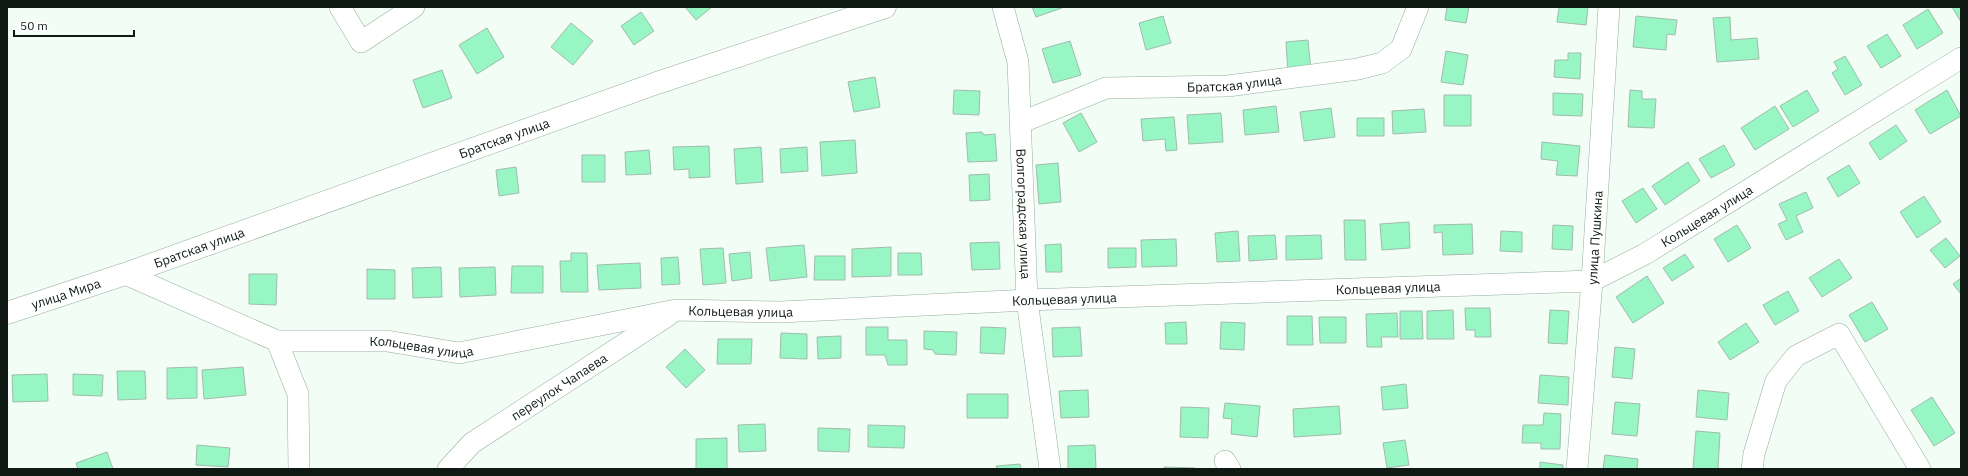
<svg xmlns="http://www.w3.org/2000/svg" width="1968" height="476" viewBox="0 0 1968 476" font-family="'IBM Plex Sans',sans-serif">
	<rect width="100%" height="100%" fill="#f2fdf6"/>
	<path fill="#97f6c4" stroke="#a0bcac" d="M685 7H712L696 20Z
		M1032 7H1062V8L1036 17Z
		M1447 7H1469L1466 23 1445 20Z
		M1559 7H1588L1586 25 1557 22Z
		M1952 7H1961V22Z
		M1928 9 1943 33 1917 49 1903 25Z
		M641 12 654 31 634 45 621 26Z
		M1163 16 1171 43 1146 50 1139 23Z
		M1636 16 1677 20 1675 35 1667 34 1666 50 1633 47Z
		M1730 17 1731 40 1757 38 1759 59 1717 62 1713 18Z
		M571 23 593 41 573 65 551 47Z
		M487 28 504 57 477 74 459 45Z
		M1887 34 1901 56 1881 68 1867 46Z
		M1308 40 1311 71 1288 73 1286 42Z
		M1070 41 1081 75 1053 83 1042 49Z
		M1446 51 1468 55 1463 85 1441 82Z
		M1568 53H1581L1580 79 1554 77 1555 60H1568Z
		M1845 56 1862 85 1845 95 1832 73 1838 69 1834 62Z
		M442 70 452 98 423 108 413 80Z
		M875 77 880 107 854 112 848 82Z
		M954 90 980 91 979 115 953 114Z
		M1630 90 1642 91V99H1656L1654 128 1628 127Z
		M1807 90 1819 111 1793 127 1780 106Z
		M1947 90 1961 116 1930 134 1915 110Z
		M1553 93 1583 94 1582 116 1553 115Z
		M1444 95H1471V126H1444Z
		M1276 106 1279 132 1245 135 1243 110Z
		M1775 106 1789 129 1755 150 1741 128Z
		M1331 108 1335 137 1304 141 1300 112Z
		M1424 109 1426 132 1393 134 1392 111Z
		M1081 113 1097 142 1079 152 1063 123Z
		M1221 113 1223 142 1189 144 1187 115Z
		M1174 117 1177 150 1166 151 1165 139 1143 141 1141 119Z
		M1357 118H1384V136H1357Z
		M1896 125 1907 141 1880 160 1869 143Z
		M982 132 984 135 995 134 997 161 968 162 966 133Z
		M855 140 857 173 822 176 820 142Z
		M1542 142 1580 146 1577 176 1556 175 1558 161 1541 159Z
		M1724 145 1735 165 1711 178 1699 159Z
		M709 146 710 177 689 178V169L674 170 673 147Z
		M761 147 763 182 736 184 734 149Z
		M807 147 808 171 781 173 780 149Z
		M649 150 651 174 626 175 625 152Z
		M582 155H605V182H582Z
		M1688 162 1700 181 1665 205 1652 186Z
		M1058 163 1061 202 1039 204 1036 165Z
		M1849 165 1860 183 1838 197 1827 178Z
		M516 167 519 193 499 196 496 170Z
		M989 174 990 200 970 201 969 175Z
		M1643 188 1657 209 1636 223 1622 201Z
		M1806 192 1813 208 1796 216 1803 232 1786 240 1778 224 1787 220 1779 204Z
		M1924 196 1941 222 1917 238 1900 212Z
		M1344 220H1365L1366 260H1345Z
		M1409 222 1410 248 1382 250 1380 224Z
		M1472 224 1473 254 1443 255 1442 232 1434 233V225Z
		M1553 225 1573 226 1572 250 1552 249Z
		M1737 225 1751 248 1728 262 1714 239Z
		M1238 231 1240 261 1217 262 1215 233Z
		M1501 231 1522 232V252L1500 251Z
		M1275 235 1277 259 1249 261 1248 236Z
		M1321 235 1322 259 1286 260V236Z
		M1946 238 1960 256 1945 268 1930 250Z
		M1176 239 1177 266 1142 267 1141 240Z
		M999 242 1000 269 972 270 970 243Z
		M1061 244 1062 272H1046L1045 245Z
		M804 245 807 277 770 281 766 248Z
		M891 247V276L852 277V249Z
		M723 248 726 283 703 285 700 249Z
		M1108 248H1136V267L1108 268Z
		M750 252 752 278 732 281 729 254Z
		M571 253H587L588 292H561L560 261H571Z
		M898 253H921L922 275H898Z
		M1685 254 1694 267 1672 281 1663 268Z
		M815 256H845V280H814Z
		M678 257 680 284 662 285 661 258Z
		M1839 259 1852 278 1822 297 1809 278Z
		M640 263 641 288 599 290 597 265Z
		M512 266H543V293H511Z
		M441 267 442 297 413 298 412 268Z
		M495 267 496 295 460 297 459 268Z
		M367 269 395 270V299H367Z
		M249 274H277L276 305 249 304Z
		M1647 276 1664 303 1633 323 1616 297Z
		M1961 278V294L1953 284Z
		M1788 291 1799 311 1775 325 1763 305Z
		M1872 302 1888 329 1865 342 1849 315Z
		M1465 308H1490L1491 337H1475V330H1466Z
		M1453 310 1454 339H1427V311Z
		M1550 310 1569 311 1567 344 1548 343Z
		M1400 311H1422L1423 339H1400Z
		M1397 313 1398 337H1381L1382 347H1367L1366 314Z
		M1287 316H1312L1313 345H1287Z
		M1319 317H1346V343H1320Z
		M1186 322 1187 344H1166L1165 323Z
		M1221 322 1245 323 1244 350 1220 349Z
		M1746 323 1759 342 1730 360 1718 342Z
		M866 327H888V340H907V365H888L885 355H866Z
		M981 327 1006 328 1004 354 980 353Z
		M1080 327 1082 356 1053 357 1052 328Z
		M924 331 957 332 956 355 935 354 933 350 924 349Z
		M781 333 807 334V359L780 358Z
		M841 336V358L818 359 817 337Z
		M718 339H752L751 364H717Z
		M1615 347 1635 349 1632 379 1612 377Z
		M685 349 705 370 686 388 666 367Z
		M197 367V398L167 399V368Z
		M243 367 246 395 204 399 202 370Z
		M117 371H145L146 399 118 400Z
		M47 374 48 401 13 402 12 375Z
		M73 374 103 375 102 396 73 395Z
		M1540 375 1569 377 1568 405 1538 403Z
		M1406 384 1408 408 1383 410 1381 387Z
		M1088 390 1089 417 1061 418 1059 391Z
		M1698 390 1729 393 1727 420 1696 417Z
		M967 394H1008V418H967Z
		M1932 397 1955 433 1934 446 1911 410Z
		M1615 402 1640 404 1637 436 1612 434Z
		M1225 403 1260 406 1257 437 1231 434 1232 419 1223 418Z
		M1339 406 1341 434 1294 437 1293 409Z
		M1181 407 1209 408 1208 438 1180 437Z
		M1544 413 1561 414 1560 449H1541V443H1522L1523 425H1543Z
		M765 424 766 451 739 452 738 425Z
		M868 425 905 426 904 448 868 447Z
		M818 428 850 429 849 452 818 451Z
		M1696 431 1720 433 1718 469H1693Z
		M727 438V469H696V439Z
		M1405 440 1409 465 1387 468 1383 443Z
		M197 445 230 448 228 467 196 465Z
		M1095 445 1096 469H1068V446Z
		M107 452 113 469H78L76 463Z
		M1605 455 1638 459 1637 469H1603Z
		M1540 462 1563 465V469H1540Z
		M1020 464 1021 469H997L996 466Z
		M1164 467 1195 468V469H1164Z"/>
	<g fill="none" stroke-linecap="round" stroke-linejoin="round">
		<defs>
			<g id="minor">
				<path d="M340 7 361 42 414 7"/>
				<path id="s1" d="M1003 7 1018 62 1027 300 1050 469"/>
				<path id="s2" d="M1022 122 1106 88 1228 86 1358 69 1382 63 1401 49 1418 7"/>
				<path id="s3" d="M125 274 277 341H387L459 353 676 310 781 312 1027 300 1592 281 1645 254 1961 58"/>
				<path d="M277 341 298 394 299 469"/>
				<path d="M1225 461 1230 469"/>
				<path id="s4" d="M448 469 472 443 669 315"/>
				<path id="s5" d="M1577 469 1592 281 1609 7"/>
				<path d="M1752 469 1754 454 1776 381 1796 356 1839 334 1920 469"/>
			</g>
			<g id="major">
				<path id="s6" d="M7 313 125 274 657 83 885 7"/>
			</g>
		</defs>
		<use href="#minor" stroke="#93af9f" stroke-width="22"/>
		<use href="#major" stroke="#93af9f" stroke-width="23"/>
		<use href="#minor" stroke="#fff" stroke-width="21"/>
		<use href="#major" stroke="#fff" stroke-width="22"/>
	</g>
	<g text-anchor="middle" stroke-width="3" stroke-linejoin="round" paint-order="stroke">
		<g font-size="13" fill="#0f1a14" stroke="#fff">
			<text dy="5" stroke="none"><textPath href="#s2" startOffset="219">Братская улица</textPath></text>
			<text dy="5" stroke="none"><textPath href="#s6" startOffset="527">Братская улица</textPath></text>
			<text dy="5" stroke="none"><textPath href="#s1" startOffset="209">Волгоградская улица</textPath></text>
			<text dy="5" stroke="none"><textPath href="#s3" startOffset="1619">Кольцевая улица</textPath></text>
			<text dy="5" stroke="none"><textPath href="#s5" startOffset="232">улица Пушкина</textPath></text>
			<text dy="5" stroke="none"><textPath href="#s6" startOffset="203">Братская улица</textPath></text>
			<text dy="5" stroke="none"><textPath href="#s3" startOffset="1283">Кольцевая улица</textPath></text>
			<text dy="5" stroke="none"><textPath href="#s6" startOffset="62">улица Мира</textPath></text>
			<text dy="5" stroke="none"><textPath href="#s3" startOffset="959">Кольцевая улица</textPath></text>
			<text dy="5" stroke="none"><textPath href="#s3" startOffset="635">Кольцевая улица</textPath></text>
			<text dy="5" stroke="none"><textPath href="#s3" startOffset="311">Кольцевая улица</textPath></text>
			<text dy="5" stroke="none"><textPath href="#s4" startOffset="139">переулок Чапаева</textPath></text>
		</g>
	</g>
	<rect width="1968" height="476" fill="none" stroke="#0f1a14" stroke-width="16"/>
	<path d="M14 30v6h120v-6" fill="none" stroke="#0f1a14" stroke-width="2"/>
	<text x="20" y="30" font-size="12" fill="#0f1a14" stroke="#ffffff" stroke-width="3" paint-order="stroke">50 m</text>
</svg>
